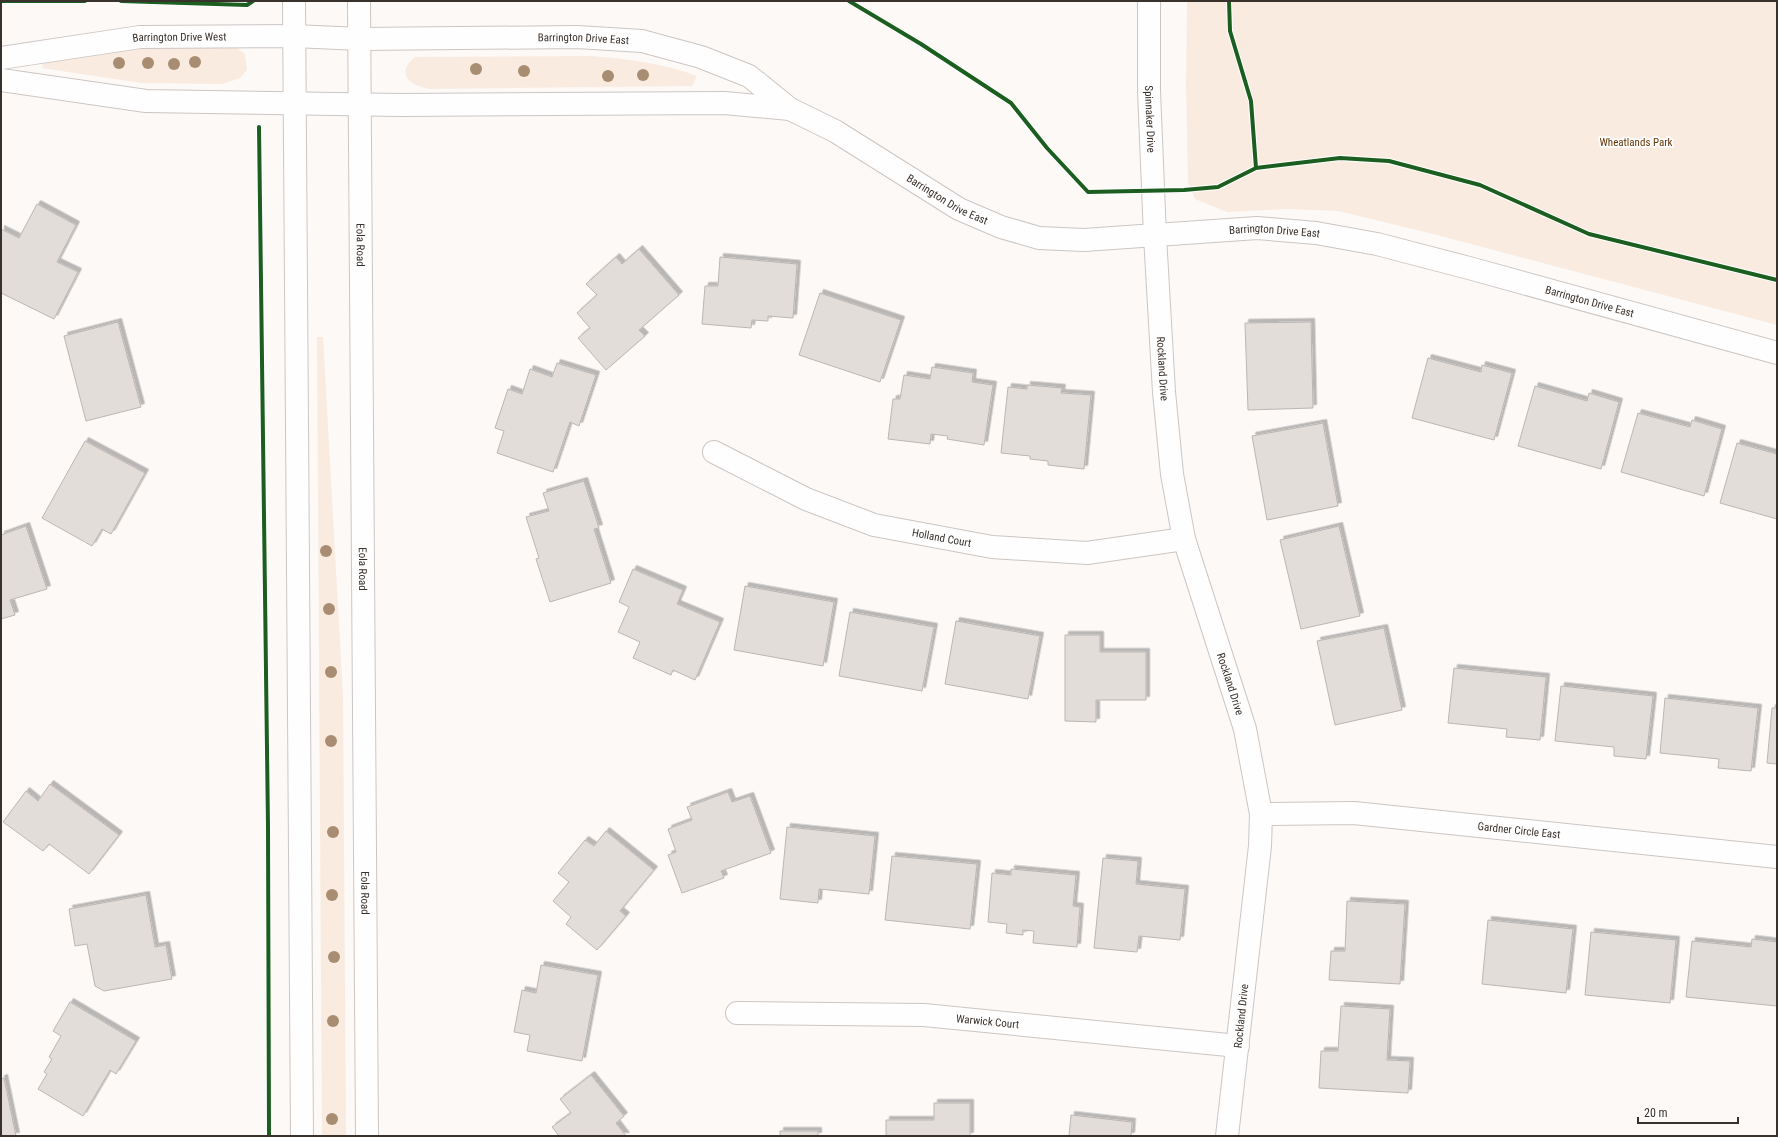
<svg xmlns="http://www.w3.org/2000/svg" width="1778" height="1137" viewBox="0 0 1778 1137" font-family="'Roboto Condensed',sans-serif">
	<defs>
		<filter id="shadow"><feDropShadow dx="3.5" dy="-3.5" stdDeviation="0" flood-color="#0004"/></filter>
	</defs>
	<rect width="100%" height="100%" fill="#fcf9f7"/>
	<path fill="#f9ebe0" d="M1187 1H1777V325L1433 234 1338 211 1288 209 1227 212 1195 199 1188 183 1186 85Z
		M140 45 236 47 245 54 247 70 240 78 223 84 141 83 42 68 44 61Z
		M591 56C627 59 663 63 697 76L692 86 430 89C411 86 394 74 415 57Z
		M317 337H323L343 696 346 1136H322Z"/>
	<path fill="#e2ddd9" stroke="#bcb6b3" filter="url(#shadow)" d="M37 204 76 225 57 262 78 272 54 319 1 293V229L19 238Z
		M639 249 679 295 639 330 645 336 606 370 578 338 590 328 577 313 597 295 586 284 616 257 622 264Z
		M720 257 797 264 793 318 768 316V321L752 320 751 328 702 324 705 286H718Z
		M820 293 901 320 880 382 799 355Z
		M118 322 141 407 86 421 64 336Z
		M1311 322 1313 408 1248 410 1245 323Z
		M1428 358 1481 372 1482 365 1512 373 1494 440 1412 418Z
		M557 363 596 375 579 426 570 422 553 472 497 453 504 431 495 428 508 389 522 394 530 369 552 377Z
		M932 367 973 373 972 382 993 385 984 445 947 439 948 436 931 434 930 444 888 439 893 399H900L904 375 930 379Z
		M1027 385 1062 388 1061 393 1091 395 1084 469 1048 465V461L1030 459V456L1001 453 1008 387 1027 389Z
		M1535 386 1587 401 1589 393 1619 402 1601 469 1518 446Z
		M1638 413 1690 427 1692 420 1722 429 1704 496 1621 472Z
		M1323 423 1338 506 1267 520 1252 436Z
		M85 441 145 473 111 534 102 529 92 546 42 518Z
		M1737 443 1777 454V519L1720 503Z
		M584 481 599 528 594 529 611 583 550 602 536 559 539 558 526 517 549 511 543 493Z
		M26 526 47 589 10 600 15 615 1 619V535Z
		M1339 526 1360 616 1301 629 1280 540Z
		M633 569 683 590 677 604 720 622 695 680 673 670 671 675 633 658 640 642 618 632 629 607 619 602Z
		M745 586 834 602 823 666 734 650Z
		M850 612 934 627 922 691 839 676Z
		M956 621 1040 636 1028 699 945 684Z
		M1384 628 1402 710 1335 725 1317 641Z
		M1065 635H1100V652H1146V700H1096V722L1065 721Z
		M1454 668 1546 677 1540 740 1506 737 1507 729 1448 723Z
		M1561 686 1653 696 1646 759 1614 756V747L1555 741Z
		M1665 698 1758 708 1751 771 1718 768 1719 759 1660 753Z
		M1772 708H1777V764L1767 763Z
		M50 784 119 835 89 874 49 844 43 851 3 822 26 791 38 801Z
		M728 792 732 802 750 796 771 853 721 871 724 878 682 893 668 855 676 852 668 829 692 820 687 807Z
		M787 827 875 836 869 894 819 889 818 903 780 899Z
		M606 831 654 870 620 911 626 916 597 950 566 924 571 917 553 901 569 882 558 873 585 840 594 846Z
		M892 856 977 864 970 929 885 920Z
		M1103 858 1138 861 1136 884 1185 889 1180 940 1139 936 1137 952 1094 948Z
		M1011 869 1076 875 1073 906 1080 907 1077 947 1033 943 1034 931 1023 930V935L1006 933 1007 924 988 922 992 873 1011 875Z
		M146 895 155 947 166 945 172 979 104 991 95 986 87 944 75 946 69 909Z
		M1347 901 1405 904 1400 984 1329 980 1331 951H1345Z
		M1488 920 1573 929 1566 993 1482 984Z
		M1591 932 1676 940 1670 1003 1585 995Z
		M1752 939 1777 942V1006L1686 997 1692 941 1751 947Z
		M541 965 598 975 582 1061 527 1051 530 1035 514 1032 522 990 536 993Z
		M70 1002 136 1041 116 1074 110 1070 83 1116 38 1089 47 1074 44 1072 52 1059 49 1057 61 1036 53 1031Z
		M1341 1006 1390 1009 1387 1060 1410 1061 1408 1093 1319 1088 1321 1051H1338Z
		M591 1075 624 1116 616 1123 626 1136H559L552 1127 571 1113 560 1099Z
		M4 1078 16 1136H1V1079Z
		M934 1103H970V1136H886V1120H934Z
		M1071 1115 1132 1122 1131 1136H1069Z
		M780 1131H818V1136H780Z"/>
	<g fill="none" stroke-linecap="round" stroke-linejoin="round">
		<defs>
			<g id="street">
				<path id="s1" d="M1149 1V91L1155 236 1164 392 1172 474 1184 539 1245 729 1261 814 1260 846 1227 1136"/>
				<path id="s2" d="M1 58 140 37 294 36 360 39 577 37 642 41 701 57 749 76 790 109 835 131 959 209 1001 227 1039 238 1084 240 1257 228 1316 233 1377 244 1469 268 1777 353"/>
				<path d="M1 80 146 101 401 105 724 103 790 109"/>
				<path id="s3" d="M714 452 806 499 874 525 992 547 1087 553 1184 539"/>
				<path id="s4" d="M1261 814 1354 813 1777 857"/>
				<path id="s5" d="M737 1013 924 1015 1238 1046"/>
			</g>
			<g id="secondary">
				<path d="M294 1 302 1136"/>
				<path id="s6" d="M359 1 367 1136"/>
			</g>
		</defs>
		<use href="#street" stroke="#ccc6c3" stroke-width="24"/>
		<use href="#secondary" stroke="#ccc6c3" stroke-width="24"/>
		<use href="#street" stroke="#fffefe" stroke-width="22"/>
		<use href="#secondary" stroke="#fffefe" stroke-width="22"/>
		<defs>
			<path id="cycleway" d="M1 1H85
				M121 1 247 5 253 1
				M849 1 921 44 1011 103 1047 148 1088 192 1184 190 1218 187 1256 168 1340 158 1389 161 1480 185 1589 234 1777 280
				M1229 1 1230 31 1251 101 1256 168
				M259 127 268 827 269 1136"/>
		</defs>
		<use href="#cycleway" stroke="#fff" stroke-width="6"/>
		<use href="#cycleway" stroke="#1b5e20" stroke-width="4"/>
	</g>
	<g fill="#a88d72">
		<circle cx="195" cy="62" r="6"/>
		<circle cx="119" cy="63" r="6"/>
		<circle cx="148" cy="63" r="6"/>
		<circle cx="174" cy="64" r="6"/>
		<circle cx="476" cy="69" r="6"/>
		<circle cx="524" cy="71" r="6"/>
		<circle cx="643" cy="75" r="6"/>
		<circle cx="608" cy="76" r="6"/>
		<circle cx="326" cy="551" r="6"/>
		<circle cx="329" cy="609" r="6"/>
		<circle cx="331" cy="672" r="6"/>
		<circle cx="331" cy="741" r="6"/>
		<circle cx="333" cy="832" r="6"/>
		<circle cx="332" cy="895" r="6"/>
		<circle cx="334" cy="957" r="6"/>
		<circle cx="333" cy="1021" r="6"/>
		<circle cx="332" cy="1119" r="6"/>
	</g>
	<g text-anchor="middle" stroke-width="3.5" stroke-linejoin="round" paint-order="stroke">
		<g font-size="11" fill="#39312b" stroke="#fff">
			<text dy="4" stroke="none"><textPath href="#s2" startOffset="180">Barrington Drive West</textPath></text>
			<text dy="4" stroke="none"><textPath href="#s2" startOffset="584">Barrington Drive East</textPath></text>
			<text dy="4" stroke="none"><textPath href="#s1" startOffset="118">Spinnaker Drive</textPath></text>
			<text dy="4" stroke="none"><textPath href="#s2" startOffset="990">Barrington Drive East</textPath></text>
			<text dy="4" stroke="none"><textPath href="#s2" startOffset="1326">Barrington Drive East</textPath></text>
			<text dy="4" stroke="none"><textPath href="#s6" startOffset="244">Eola Road</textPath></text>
			<text dy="4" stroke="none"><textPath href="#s2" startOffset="1650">Barrington Drive East</textPath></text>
			<text dy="4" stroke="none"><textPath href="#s1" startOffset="368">Rockland Drive</textPath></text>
			<text dy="4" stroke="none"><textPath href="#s3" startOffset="245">Holland Court</textPath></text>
			<text dy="4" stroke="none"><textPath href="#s6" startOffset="568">Eola Road</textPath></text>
			<text dy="4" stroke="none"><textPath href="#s1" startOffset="692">Rockland Drive</textPath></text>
			<text dy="4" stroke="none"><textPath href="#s4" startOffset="259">Gardner Circle East</textPath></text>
			<text dy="4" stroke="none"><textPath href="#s6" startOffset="892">Eola Road</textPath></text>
			<text transform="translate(1241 1016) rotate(-84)" y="4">Rockland Drive</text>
			<text dy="4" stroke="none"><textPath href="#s5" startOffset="251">Warwick Court</textPath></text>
		</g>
		<g font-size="11" fill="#633505" stroke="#fff">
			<text x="1636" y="146">Wheatlands Park</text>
		</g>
	</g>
	<rect width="1778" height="1137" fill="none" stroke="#39312b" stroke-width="4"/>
	<path d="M1638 1117v6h100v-6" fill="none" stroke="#39312b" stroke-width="2"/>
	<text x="1644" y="1117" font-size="12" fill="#39312b" stroke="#ffffff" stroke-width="3" paint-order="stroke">20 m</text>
</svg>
